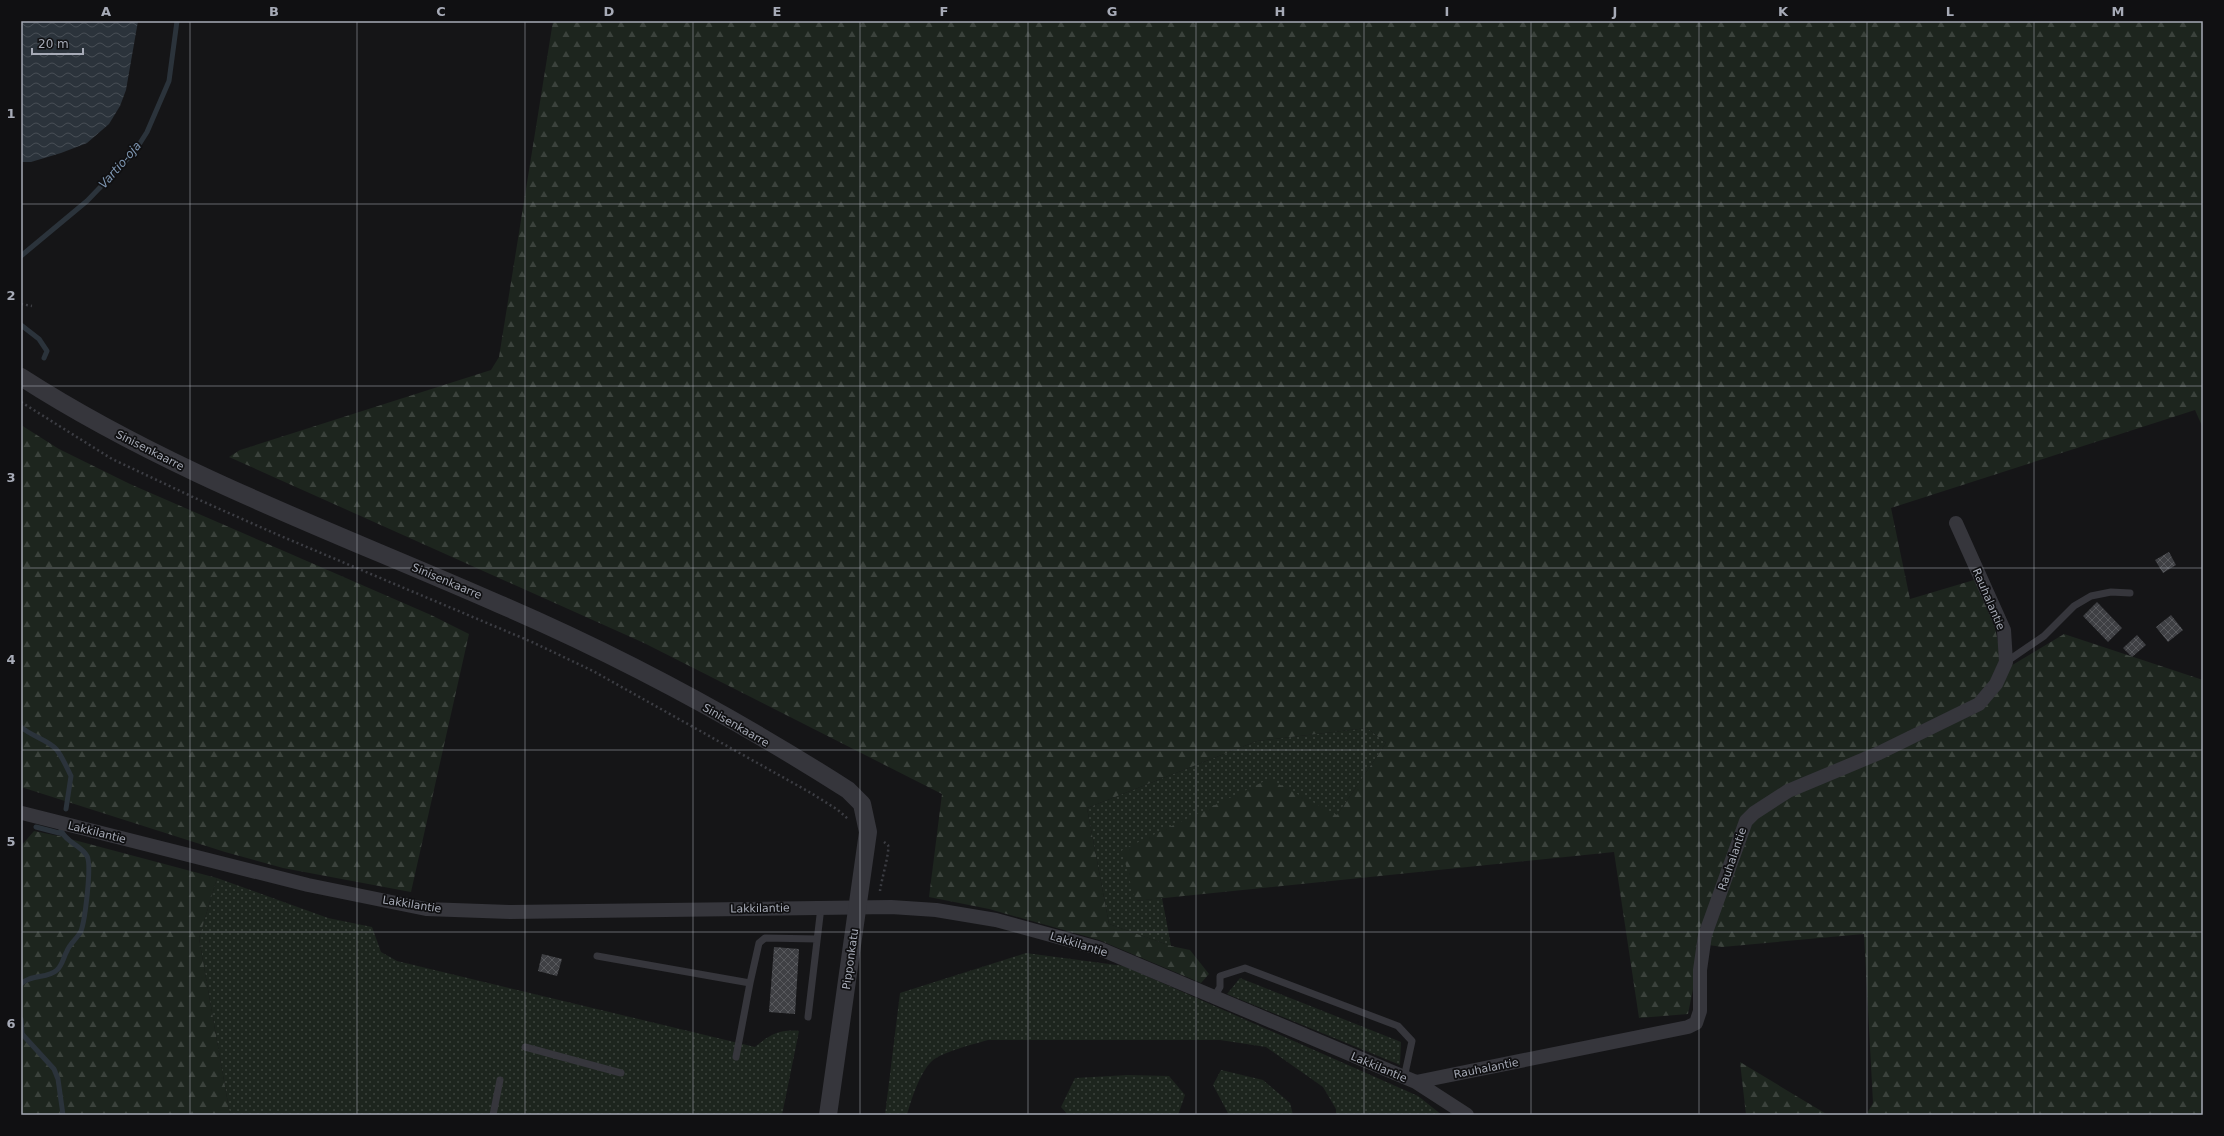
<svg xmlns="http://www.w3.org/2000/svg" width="2224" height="1136" viewBox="0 0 2224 1136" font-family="'DejaVu Sans',sans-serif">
	<defs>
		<pattern id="grass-dots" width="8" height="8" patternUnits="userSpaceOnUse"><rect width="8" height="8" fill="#1d251e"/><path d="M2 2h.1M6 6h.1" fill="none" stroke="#3b423c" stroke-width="1.8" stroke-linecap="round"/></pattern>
		<pattern id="forest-firs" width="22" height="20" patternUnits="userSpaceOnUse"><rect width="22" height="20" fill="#1d251e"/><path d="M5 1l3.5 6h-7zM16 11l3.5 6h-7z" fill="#3b423c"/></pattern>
		<pattern id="water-waves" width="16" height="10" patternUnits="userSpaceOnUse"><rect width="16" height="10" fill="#2b333b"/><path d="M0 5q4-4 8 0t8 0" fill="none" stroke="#474e55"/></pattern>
		<pattern id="building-cross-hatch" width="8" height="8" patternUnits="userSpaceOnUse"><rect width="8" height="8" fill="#3f4044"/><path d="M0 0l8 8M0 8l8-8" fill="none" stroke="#58595d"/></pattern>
	</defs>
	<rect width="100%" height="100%" fill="#151517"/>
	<path fill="url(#grass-dots)" d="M1367 728 1386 743 1333 821 1135 901 1162 898 1171 946 1109 924 1087 808 1257 741Z
		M217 878 328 918 372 927 381 952 397 961 755 1047C769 1035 780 1029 799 1031L782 1115H230L199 938Z
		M1026 953 1124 966 1418 1096 1442 1115H1336V1109L1323 1087 1266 1047 1220 1040H988C974 1044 942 1052 932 1061 920 1072 911 1100 907 1115H885L900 993Z
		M1240 978 1401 1042 1400 1065 1227 994Z
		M1221 1070 1263 1080 1290 1103 1293 1115H1229L1213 1085Z
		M1128 1075 1169 1076 1185 1095 1178 1115H1068L1061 1107 1075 1078Z"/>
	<path fill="url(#forest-firs)" d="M553 21H2203V428L2195 410 1891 508 1910 599 1984 577 2004 670 2064 634 2203 680V1115H1866L1873 1103 1864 934 1722 947 1702 944 1688 1014 1639 1018 1614 852 1135 901 1122 850 1269 779 1337 815 1386 743 1367 728 1257 741 1087 808 1109 924 1171 946 1190 950 1209 974 1201 983 1099 940 989 909 929 897 942 794 644 643 229 457 240 450 491 370 499 357Z
		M21 425 59 449 130 484 431 615 469 634 411 892 283 868 225 852 21 787Z
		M34 831 59 836 217 878 199 938 230 1115H21V846Z
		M1740 1062 1828 1115H1746Z"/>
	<path fill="url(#water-waves)" d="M21 21H138L126 90 120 106 109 124 87 143 61 153 31 162H21Z"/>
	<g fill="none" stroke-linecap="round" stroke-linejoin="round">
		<path stroke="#2b333b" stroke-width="5" d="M21 256 87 201 135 151 147 132 169 81 177 21
			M21 325 39 339 47 351 44 358
			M21 727C31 736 48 740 56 749 62 756 67 768 71 776L66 809
			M36 827 63 834
			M21 984C30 974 48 979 57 970 63 964 63 958 67 951 70 943 77 939 81 931 85 920 92 865 87 856 80 844 66 843 61 830
			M21 1019 22 1034 54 1069 58 1079 63 1115"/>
	</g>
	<path fill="url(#building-cross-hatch)" d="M2169 552 2176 565 2163 573 2155 560Z
		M2097 602 2122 628 2108 642 2083 616Z
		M2171 615 2183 630 2168 642 2156 627Z
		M2137 635 2146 645 2132 657 2123 648Z
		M774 947 799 949 795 1014 769 1012Z
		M542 954 562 959 557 976 538 971Z"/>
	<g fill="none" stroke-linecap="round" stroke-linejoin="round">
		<path stroke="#3c3d43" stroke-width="2.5" stroke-dasharray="2 3" stroke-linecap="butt" d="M21 304 32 306
			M21 402 112 459 195 498 276 534 532 642 593 671 811 793 838 810 848 819
			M880 891C881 881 890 852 888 845L884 842"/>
		<path stroke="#36363c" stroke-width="7" d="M2006 662 2044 636 2074 606 2091 596 2111 592 2130 593
			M597 956 750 983 759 943 765 938 817 939
			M1214 997 1220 987V976L1245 968 1398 1026 1412 1041 1404 1078
			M808 1017 821 907
			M525 1047 621 1073
			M736 1057 750 983
			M493 1115 500 1080"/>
		<path stroke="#36363c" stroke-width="14" d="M22 813 308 885 426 909 510 912 891 907 936 910 996 920 1098 948 1416 1082 1467 1115
			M1416 1082 1688 1027 1696 1023 1700 1011V970L1705 935 1746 821 1754 813 1788 791 1879 753 1979 704 1996 684 2006 662 2004 630 1956 523"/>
		<path stroke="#36363c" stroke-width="18" d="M21 377C170 473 338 533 499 604 620 656 737 719 848 790L862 804 868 832 828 1115"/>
	</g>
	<path fill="none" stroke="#a7abb7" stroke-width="1" stroke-opacity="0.55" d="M190 21V1115M357 21V1115M525 21V1115M693 21V1115M860 21V1115M1028 21V1115M1196 21V1115M1364 21V1115M1531 21V1115M1699 21V1115M1867 21V1115M2034 21V1115M21 204H2203M21 386H2203M21 568H2203M21 750H2203M21 932H2203"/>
	<g text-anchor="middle" stroke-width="3.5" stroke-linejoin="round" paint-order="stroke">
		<g font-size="11" fill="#a7abb7" stroke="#101012">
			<text transform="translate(150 450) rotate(27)" y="4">Sinisenkaarre</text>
			<text transform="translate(447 581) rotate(23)" y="4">Sinisenkaarre</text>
			<text transform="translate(1989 599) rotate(67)" y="4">Rauhalantie</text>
			<text transform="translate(736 725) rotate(30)" y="4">Sinisenkaarre</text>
			<text transform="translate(97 832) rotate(14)" y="4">Lakkilantie</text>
			<text transform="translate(1732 859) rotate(-71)" y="4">Rauhalantie</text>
			<text transform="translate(412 904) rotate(9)" y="4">Lakkilantie</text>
			<text transform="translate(760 908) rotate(-1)" y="4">Lakkilantie</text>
			<text transform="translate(1079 944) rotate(17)" y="4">Lakkilantie</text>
			<text transform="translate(850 959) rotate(-82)" y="4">Pipponkatu</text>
			<text transform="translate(1379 1067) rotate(23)" y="4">Lakkilantie</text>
			<text transform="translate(1486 1068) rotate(-11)" y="4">Rauhalantie</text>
		</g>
		<g font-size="12" font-style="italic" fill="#7e96b2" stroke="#101012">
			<text transform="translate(120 165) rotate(-49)" y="4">Vartio-oja</text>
		</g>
	</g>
	<rect width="2224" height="1136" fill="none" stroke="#101012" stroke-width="44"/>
	<path d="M32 48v6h51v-6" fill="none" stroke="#a7abb7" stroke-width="2"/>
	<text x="38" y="48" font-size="12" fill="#a7abb7" stroke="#101012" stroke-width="3" paint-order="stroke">20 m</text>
	<rect x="22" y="22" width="2180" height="1092" fill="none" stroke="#a7abb7" stroke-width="1.5"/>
	<g font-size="13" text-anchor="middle" font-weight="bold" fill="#a7abb7">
		<text x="106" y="16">A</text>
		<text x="274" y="16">B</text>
		<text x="441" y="16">C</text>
		<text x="609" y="16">D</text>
		<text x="777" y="16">E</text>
		<text x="944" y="16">F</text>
		<text x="1112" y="16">G</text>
		<text x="1280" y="16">H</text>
		<text x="1447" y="16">I</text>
		<text x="1615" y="16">J</text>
		<text x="1783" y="16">K</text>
		<text x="1950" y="16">L</text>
		<text x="2118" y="16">M</text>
		<text x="11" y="118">1</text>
		<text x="11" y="300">2</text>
		<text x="11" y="482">3</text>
		<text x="11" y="664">4</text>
		<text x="11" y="846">5</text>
		<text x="11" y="1028">6</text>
	</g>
</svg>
